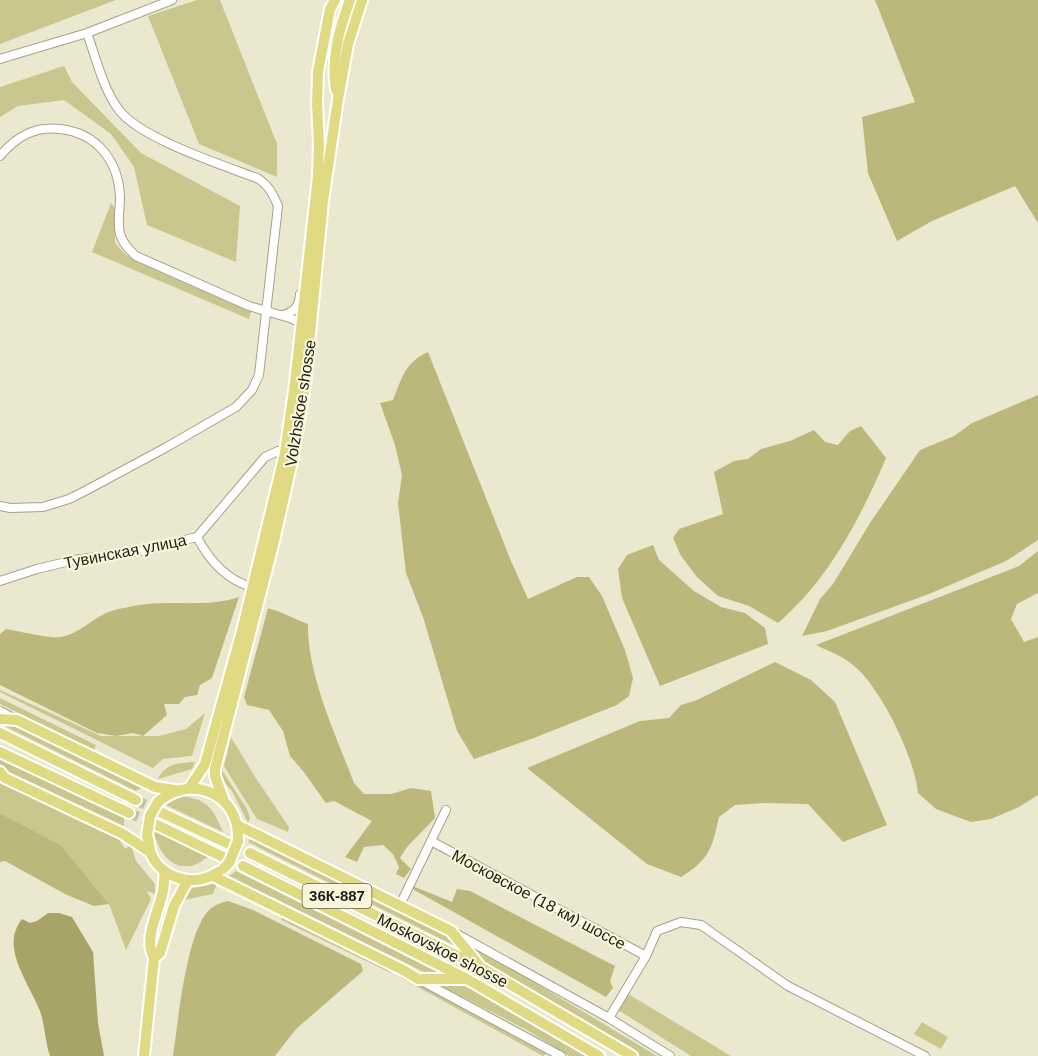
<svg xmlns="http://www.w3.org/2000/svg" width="1038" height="1056" viewBox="0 0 1038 1056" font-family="Arial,sans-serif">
	<rect width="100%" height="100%" fill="#eae9cf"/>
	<path fill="#cac78e" d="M0 0H116L0 44Z
		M197 0H220L277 144V177L199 144 148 16Z
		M64 66 72 82 141 153 240 206 236 262 147 225 134 167 111 134 64 100 18 106 0 117V87Z
		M111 203 114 207 115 243 126 255 252 309 249 319 92 252Z
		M0 690 101 736H159L186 729 205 713 192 756 163 759 153 768 0 692Z
		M0 698 96 745 94 750 0 704Z
		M0 719H9L143 787 136 791 0 724Z
		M231 737 257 780 289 827 288 832 257 819 224 766Z
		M0 758 114 812 124 818V826L5 770 0 764Z
		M195 762 192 769 158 779C165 763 180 763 195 762Z
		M220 767 247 809 250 818 248 823 232 791 215 772Z
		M0 772 113 830 125 849 131 845 136 861 155 884V894L147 891 151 899 126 950 109 904 61 845 0 813Z
		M181 796C207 799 213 808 223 832L166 805Z
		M153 829 208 857C203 860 197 865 191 866 168 869 157 848 153 829Z
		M251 836 448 935 461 949 248 842Z
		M236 871 450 977H434L229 876Z
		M217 883 213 894 178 901 180 891Z
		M283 914 391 970V973L281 920Z
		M459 937 657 1056H640L479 960Z
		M400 974 547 1053 543 1056 405 980 400 977Z
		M433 982 463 984 587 1056H569L527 1030Z
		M625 992 731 1056H691L615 1008Z
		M922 1022 948 1037 941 1049 914 1034Z"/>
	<path fill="#bcb87c" d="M875 0H1038V223L1015 186 932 221 897 241 868 173 862 117 915 102Z
		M428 352 511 561 528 599 577 577H589L602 596 625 650 633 678 629 696 617 705 534 738 474 759 457 731 423 617 406 573 398 503 402 475 395 445 380 403 393 400C402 378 405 362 428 352Z
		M1038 395V540L1006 561 929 594 827 631 802 636 820 599 833 584 870 523 920 450 954 436 972 423Z
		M861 426 886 458C860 519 829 579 778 623L749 606 718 596 697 577 681 556 673 538 679 529 723 514 714 472 734 461 748 459 761 449 790 441 814 430 825 442 838 445 850 431Z
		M653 545 659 560 694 591 721 607 745 613 765 628 768 644 660 686 622 598 618 569 627 555Z
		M1038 551V593L1017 604 1011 619 1024 642 1038 637V795L1019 807 991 819 971 822 936 809 918 793C915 759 881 687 853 665 843 656 828 651 816 645L1019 566Z
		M239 597 212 678 200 685 197 695 185 697 179 704H164L167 715 143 736 133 733 116 736 97 733 0 685V634L6 629C19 631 50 639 61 637 78 634 91 620 106 613 113 610 122 608 129 607 165 598 205 609 239 597Z
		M268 608C283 612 294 619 308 624 307 675 336 735 354 783L364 794H391L411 788 431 791 435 818 407 847 400 858 411 869 404 878 396 874 399 867 393 854 383 845 364 847 357 862 345 857 372 821 334 801 326 803 303 771 290 756 283 731 269 710 247 705 244 697Z
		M775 662 811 680 835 702 887 825 843 842 808 804 764 803 735 805 719 817C712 848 710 859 681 877L647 864 527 768 640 721 669 718 681 705 697 700Z
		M0 813 61 845 109 904 94 906 67 895 5 861 0 862Z
		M410 885 452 902 457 889 470 891 615 966 610 981 613 988 606 997 409 887Z
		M228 901 253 910 361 964 363 971 296 1029 275 1056H173C178 1023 186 935 208 911 214 905 220 903 228 901Z"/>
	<path fill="#a8a468" d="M48 913H59L72 917 93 952 98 1023 104 1056H50C45 1042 45 1025 40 1011 27 979 0 947 22 919L30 923 37 921Z"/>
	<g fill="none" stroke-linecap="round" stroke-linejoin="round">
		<path stroke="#c1c1aa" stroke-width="10" stroke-dasharray="10 5" stroke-linecap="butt" d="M136 800 160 812
			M129 813 155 824"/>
		<defs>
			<path id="minor" d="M0 59 87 33 172 0
				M0 156C16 137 34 126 60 129 97 133 119 161 120 198 120 210 117 222 120 234 123 244 129 250 136 256L249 306 290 318 305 325
				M283 315C295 312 299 306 300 294
				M0 506 10 508 43 507 69 499 85 491 165 448 236 407 252 390 259 375 278 206C273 194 269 186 259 179 223 165 141 139 119 110 103 89 96 58 87 33
				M197 537C209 560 226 580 252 587
				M0 581 37 569 74 560 136 552 197 537 265 457 278 451 285 453
				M0 711 13 718
				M431 841 646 956
				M400 905 446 810
				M455 933 609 1018 670 1056
				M420 980 561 1056
				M609 1018 646 956 657 931 681 922 701 925 788 986 925 1056"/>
			<path id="major" d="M336 90C331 59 339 29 350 0
				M0 719 17 720 155 787 175 790
				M0 733 136 800
				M0 752 129 813
				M0 772 5 778 123 834 150 852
				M190 787 205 764 243 627 285 453 295 383 318 176 319 143 317 104 318 72 330 9 335 0
				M224 801 215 776V769L273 545 293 457 305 385 323 201 338 99 348 44 362 0
				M158 802C184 779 225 786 236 822 238 828 238 835 238 841
				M160 812 229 844
				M155 824 223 857
				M237 825 451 931 478 964
				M147 835C149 841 149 848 151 854 162 879 195 888 218 872
				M250 853 482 968 632 1056
				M243 866 467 979 599 1056
				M213 876 403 970 418 979H464
				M154 958 160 953 174 906 188 880
				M144 1056 154 958C143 938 159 912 163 891 164 885 164 878 165 871"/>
		</defs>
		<use href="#minor" stroke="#a4a38b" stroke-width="10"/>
		<use href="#major" stroke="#fff" stroke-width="14"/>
		<use href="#minor" stroke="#fff" stroke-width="8"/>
		<use href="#major" stroke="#e0da83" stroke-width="10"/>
		<defs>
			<path id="major-bridge" d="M147 835 150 816 158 802
				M223 869 229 863 238 841"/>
		</defs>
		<use href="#major-bridge" stroke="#fff" stroke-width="14" stroke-linecap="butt"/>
		<use href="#major-bridge" stroke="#e0da83" stroke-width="10"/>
	</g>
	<g text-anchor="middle" stroke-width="4.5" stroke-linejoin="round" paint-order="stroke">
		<rect fill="#f7f6dc" stroke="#606051" stroke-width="1.5" x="302.5" y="884" width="69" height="24" rx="4.5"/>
		<g font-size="15" font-weight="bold" fill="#1f1f15">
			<text x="337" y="901">36К-887</text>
		</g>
		<g font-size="16" fill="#1f1f15" stroke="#f7f6dc">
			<text transform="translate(300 403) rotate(-81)" y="6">Volzhskoe shosse</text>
			<text transform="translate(125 551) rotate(-11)" y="6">Тувинская улица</text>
			<text transform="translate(539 899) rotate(28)" y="6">Московское (18 км) шоссе</text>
			<text transform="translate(443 950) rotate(27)" y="6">Moskovskoe shosse</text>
		</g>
	</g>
</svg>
